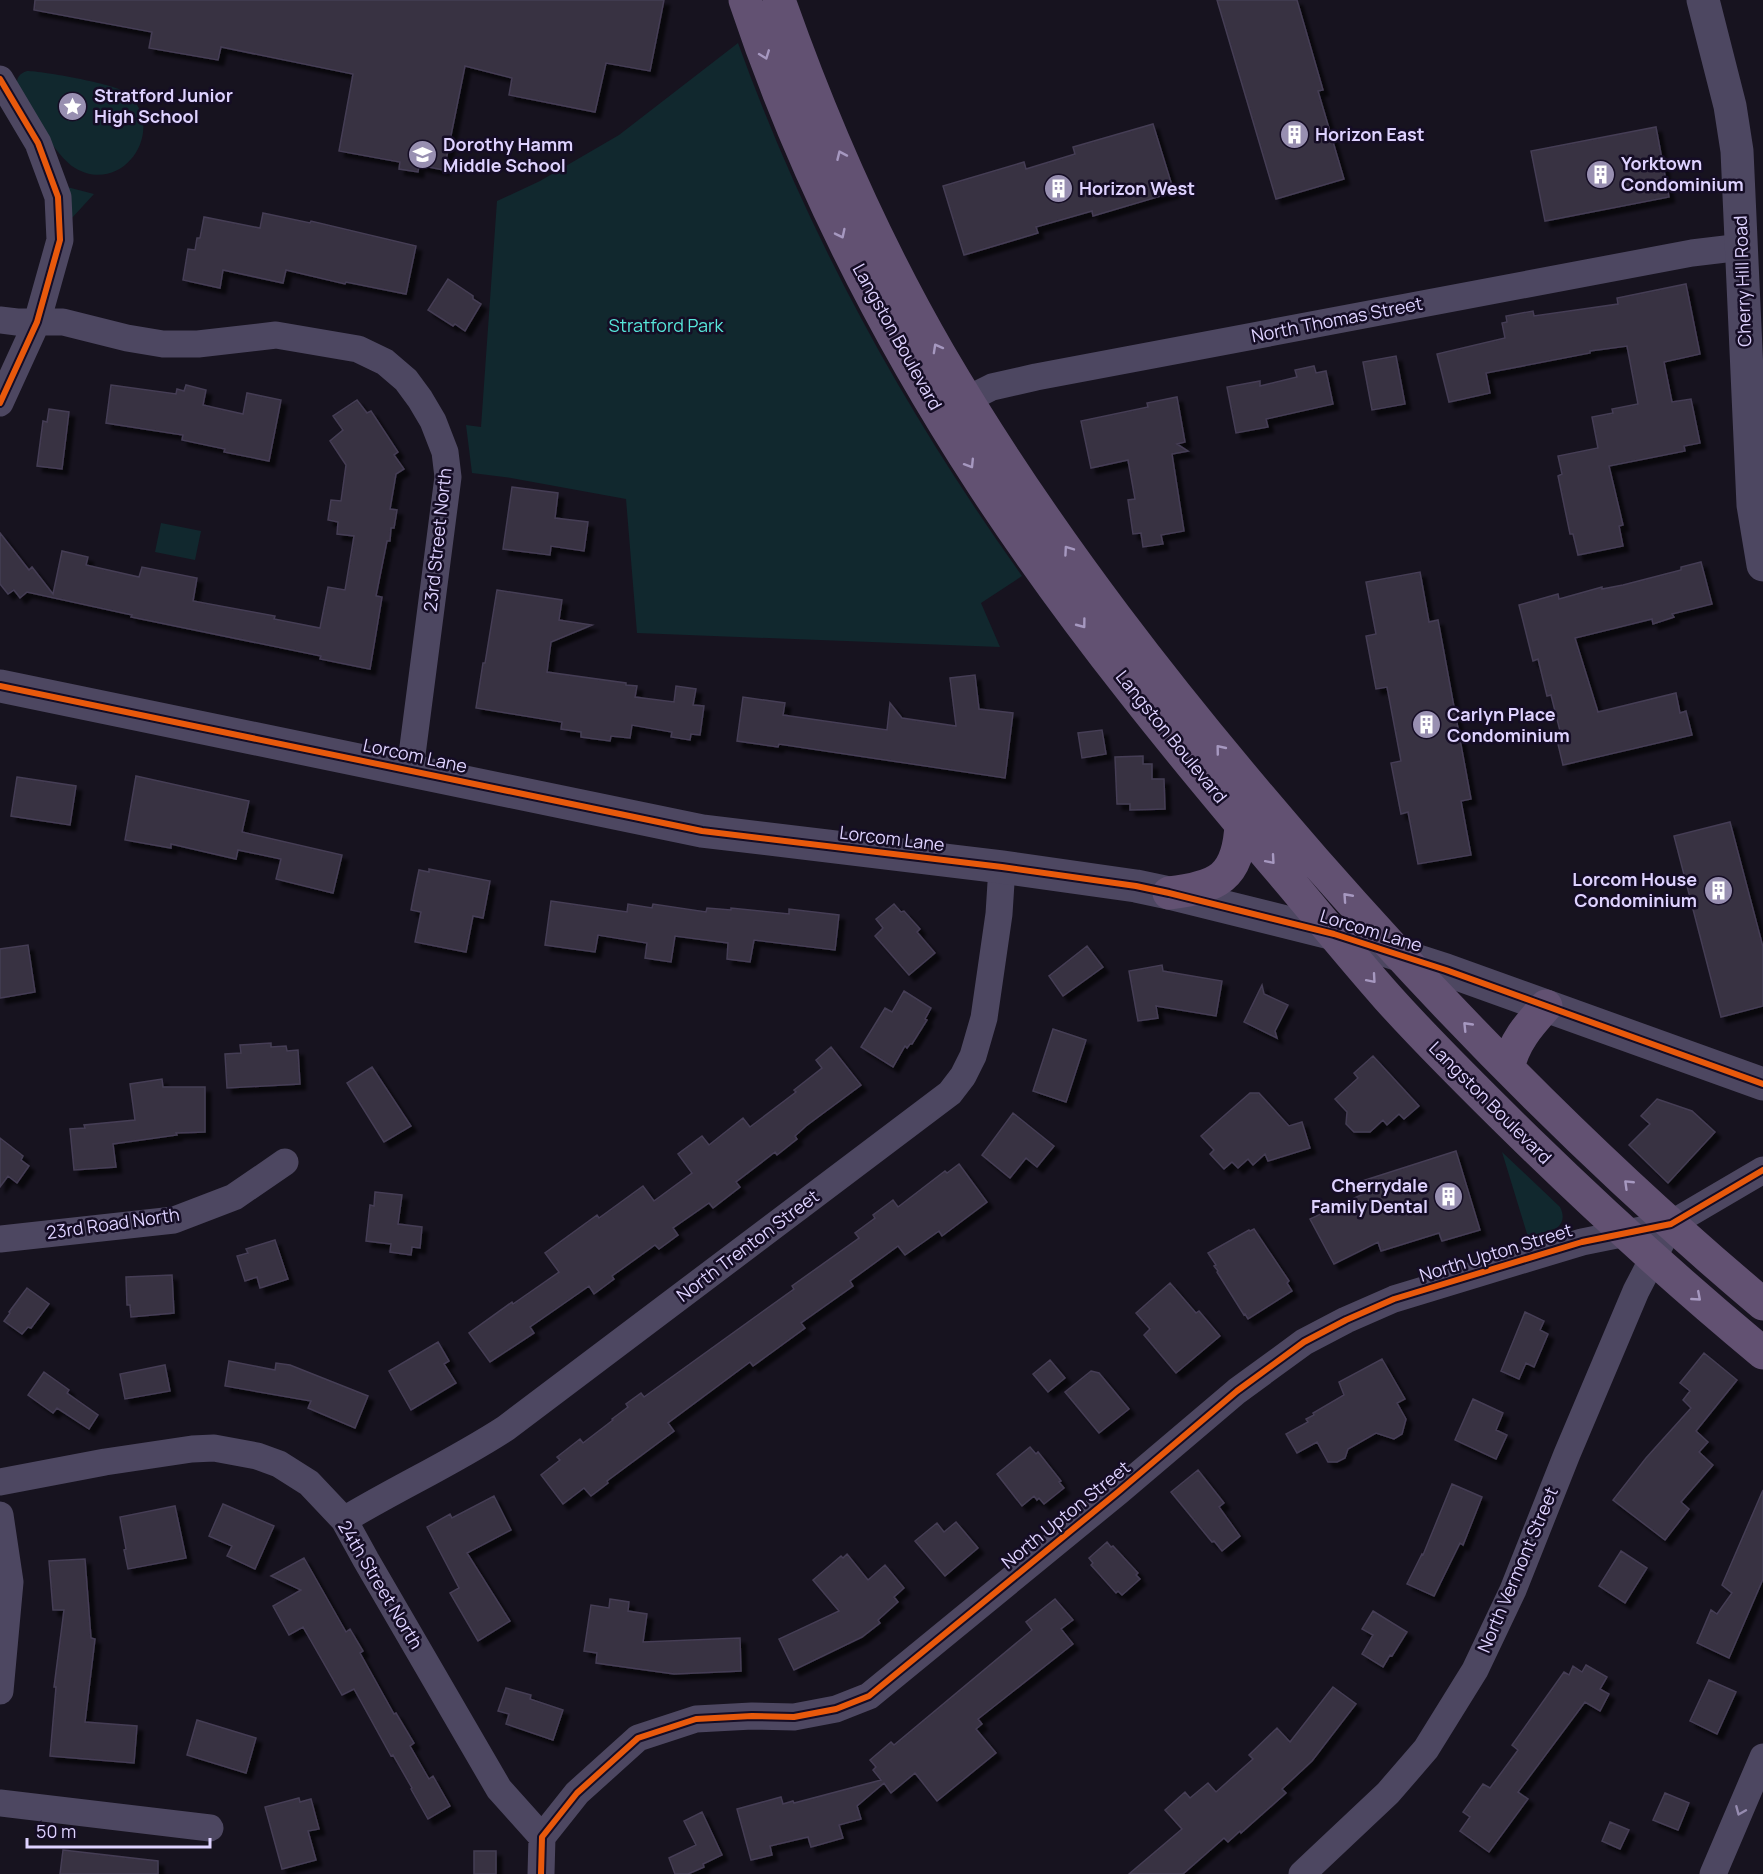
<svg xmlns="http://www.w3.org/2000/svg" width="1763" height="1874" viewBox="0 0 1763 1874" font-family="Manrope,sans-serif">
	<defs>
		<filter id="shadow"><feDropShadow dx="5.5" dy="5.5" stdDeviation="1.5" flood-color="#0009"/></filter>
	</defs>
	<rect width="100%" height="100%" fill="#17131f"/>
	<path fill="#11282e" d="M738 43C808 236 903 409 1022 576L981 603 1000 647 637 633 626 499 511 478 472 473 466 425 481 427 497 201 540 181 619 135Z
		M27 71C43 71 114 84 125 92 170 126 124 197 75 168 55 156 32 112 18 91 16 81 16 75 27 71Z
		M67 187 94 194 71 219Z
		M161 523 201 531 195 560 155 552Z
		M1502 1152 1560 1207C1564 1215 1564 1222 1557 1228L1528 1237Z"/>
	<path fill="#373042" stroke="#453e54" stroke-width="1.5" filter="url(#shadow)" d="M35 0H664L650 71 606 63 595 112 509 95 512 78 465 66 444 170 419 165 418 172 399 169 400 162 339 151 353 74 221 47 218 60 149 48 152 32 34 10Z
		M1217 0H1297L1323 90 1318 91 1344 179 1276 199Z
		M1153 124 1174 192 1093 216 1092 211 1036 227 1038 233 964 255 943 186 1024 162 1026 169 1075 154 1073 147Z
		M1656 127 1669 197 1545 221 1531 151Z
		M263 213 310 223 311 221 416 246 406 294 346 282 345 284 286 270 283 283 223 270 220 288 183 280 188 249 195 250 197 238H200L204 217 260 228Z
		M448 279 473 296V299L481 304 465 331 455 324 453 326 428 310Z
		M1686 284 1700 354 1664 362 1672 402 1691 399 1700 443 1684 446 1685 451 1609 466 1623 525 1619 526 1623 546 1578 555 1573 534H1570L1558 476 1562 474 1558 456 1598 448 1592 417 1613 413 1612 409 1638 404 1627 346 1590 351V353L1486 373 1490 393 1449 402 1437 354 1505 338 1502 323 1507 322 1506 316 1533 311 1534 316 1618 304 1617 298Z
		M1396 356 1405 404 1372 410 1363 362Z
		M1314 366 1316 373 1326 371 1333 404 1266 419 1268 427 1236 433 1227 387 1260 381V386L1297 377 1295 370Z
		M111 385 176 394 177 389 184 391 186 385 206 390 203 405 243 414 247 393 281 400 269 461 224 452 225 449 182 440 183 435 106 423Z
		M1177 397 1185 442 1177 444 1188 451 1172 454 1184 531 1161 535 1163 544 1143 547 1141 533 1133 534 1128 500 1135 499 1128 460 1091 468 1081 421 1148 407 1147 403Z
		M357 400 367 413 371 411 398 452 394 455 404 469 396 474 390 509 397 510 394 528H391L390 541H387L376 596 382 597 370 669 320 659 321 656 131 617 132 615 27 592 20 598 14 590 8 594 0 584V533L29 570 32 567 53 594 62 551 88 557 86 565 139 577 142 567 197 578 193 601 275 616 274 619 320 628 328 587 345 590 354 536 337 534 338 522 328 520 331 500 341 501 346 465 330 441 343 430 333 416Z
		M49 409 69 412 62 469 37 466 43 421 47 422Z
		M512 487 558 493 555 518 588 522 584 551 551 546 550 555 503 549Z
		M1701 562 1712 604 1672 614 1674 617 1653 624 1652 619 1575 638 1598 712 1676 693 1680 713 1686 711 1692 735 1563 765 1557 740 1562 739 1551 695 1547 696 1538 659 1533 661 1519 605 1558 594 1559 599 1602 587V589L1623 585 1681 570V567Z
		M1420 572 1429 622 1438 620 1471 799 1461 801 1471 855 1418 864 1408 812 1401 814 1391 763 1401 761 1387 687 1376 689 1366 636 1376 634 1366 582Z
		M497 590 562 600 559 620 592 625 551 642 547 672 626 683V685L637 686 635 697 674 702 676 686 696 689 693 705 704 706 700 735 691 734 690 740 671 737 672 732 632 725 630 738 611 736 610 741 581 737V732L561 729 562 722 476 708 483 663H485Z
		M975 675 979 709 1013 713 1005 778 779 744 778 747 737 741 743 697 785 703 783 715 887 730 890 703 902 718 956 726 950 678Z
		M1102 730 1106 754 1082 758 1078 733Z
		M1143 756V764H1152V779H1164L1165 809 1130 810V804H1117L1115 757Z
		M136 776 249 801 242 832 342 855 333 893 276 879 281 859 238 850 236 859 171 844V848L125 840Z
		M17 777 76 786 70 825 11 816Z
		M1730 822 1763 947V1006L1721 1017 1674 836Z
		M429 869 490 881 483 918 473 916 466 952 415 942 421 912 411 910 414 894 419 870 429 872Z
		M551 901 627 912 628 904 652 908 653 904 706 912 707 908 731 910V908L789 914V909L839 915 835 950 754 940 750 962 727 959 728 943 675 936 671 962 645 958 647 943 598 935 595 952 545 945Z
		M894 904 901 912 904 911 920 929 917 932 935 953 909 975 875 936 883 928 876 919Z
		M28 945 35 992 0 998V949Z
		M1087 946 1103 967 1063 996 1049 976Z
		M1162 965 1163 971 1222 981 1216 1016 1156 1006 1158 1018 1138 1021 1129 971Z
		M1262 985 1264 994 1288 1005 1275 1031 1277 1038 1244 1022Z
		M904 991 931 1008 925 1019 927 1020 912 1044H910L907 1048 905 1046 893 1067 861 1047 885 1008 892 1012Z
		M1053 1029 1086 1040 1066 1102 1033 1091Z
		M271 1043V1047L286 1046 287 1051 298 1050 300 1084 227 1088 225 1054 241 1053 240 1045Z
		M831 1047 861 1085 806 1126 795 1136 797 1139 777 1155 775 1152 736 1182 740 1187 713 1208 709 1203 673 1228 678 1235 659 1249 655 1245 612 1276 614 1279 594 1294 589 1286 566 1302 530 1327 534 1333 490 1362 469 1333 512 1302 513 1304 559 1272 545 1253 597 1215 599 1218 643 1186 654 1201 692 1173 678 1154 702 1136 709 1145 743 1118 750 1127 796 1092 794 1090 822 1068 816 1060Z
		M1373 1056 1419 1106 1404 1119 1399 1114 1387 1125 1383 1120 1370 1132H1354L1346 1124 1347 1112 1335 1099 1358 1078 1354 1073Z
		M372 1067 411 1126 384 1142 347 1083Z
		M162 1079 163 1087H205V1132L176 1133 177 1135 113 1144 116 1167 74 1170 70 1129 85 1128 84 1125 135 1120 130 1084Z
		M1250 1093H1259L1289 1126 1302 1122 1310 1148 1268 1161 1265 1154 1253 1165 1248 1159 1238 1168 1232 1162 1224 1169 1210 1154 1214 1150 1201 1136Z
		M1657 1099 1692 1111 1715 1132 1668 1183 1629 1145 1650 1124 1641 1116Z
		M1013 1113 1054 1146 1037 1167 1026 1158 1010 1178 982 1155Z
		M0 1138 23 1156 21 1160 29 1166 17 1183 8 1176 0 1187Z
		M1456 1151 1480 1230 1442 1241 1439 1233 1381 1251 1378 1242 1334 1264 1310 1219 1363 1194 1359 1182Z
		M959 1164 987 1202 942 1236 939 1231 905 1255 898 1246 850 1281 853 1286 801 1323 805 1328 753 1366 750 1362 668 1423 674 1431 607 1481 608 1483 591 1496 584 1488 563 1504 541 1475 560 1460 557 1457 580 1439 583 1443 613 1420 612 1419 628 1407 626 1404 641 1393 644 1397 794 1289 792 1286 859 1238 855 1233 875 1218 873 1215 893 1200 898 1207 945 1171 947 1173Z
		M375 1192 402 1195 398 1224 422 1227 420 1248 412 1247 411 1255 390 1252 391 1244 366 1241 370 1205 374 1206Z
		M1254 1229 1289 1281 1287 1283 1292 1291 1248 1319 1245 1314 1244 1315 1217 1272 1218 1271 1214 1266 1216 1265 1208 1253 1249 1230 1250 1231Z
		M275 1240 288 1279 260 1288 257 1277 245 1281 237 1256 248 1253 246 1249Z
		M172 1275 174 1313 131 1317 130 1305H127L126 1277Z
		M1170 1283 1196 1313 1199 1311 1220 1336 1176 1373 1144 1335 1150 1329 1136 1313Z
		M27 1288 49 1304 31 1328 28 1327 22 1334 4 1321 10 1313 9 1312Z
		M1525 1312 1544 1321 1540 1330 1548 1334 1534 1367 1526 1363 1519 1379 1501 1371Z
		M438 1342 449 1361 444 1364 456 1383 411 1410 389 1371Z
		M1704 1353 1737 1380 1696 1431 1708 1442 1699 1452 1713 1465 1681 1502 1689 1509 1665 1540 1613 1500 1646 1458 1691 1408 1683 1400 1690 1391 1680 1383Z
		M1382 1359 1405 1399 1397 1403 1406 1419 1402 1434 1394 1439 1376 1433 1348 1449 1345 1458 1337 1462H1328L1317 1442 1297 1453 1286 1434 1308 1422 1306 1419 1314 1415 1313 1413 1344 1395 1339 1382Z
		M1050 1360 1065 1378 1048 1392 1033 1374Z
		M229 1361 275 1370 276 1363 290 1365 368 1396 355 1428 308 1408 311 1401 225 1386Z
		M165 1365 170 1391 125 1399 120 1374Z
		M1091 1371 1099 1373 1129 1409 1099 1433 1065 1392Z
		M44 1372 69 1390 67 1393 98 1415 89 1429 57 1408 53 1413 28 1395Z
		M1473 1399 1503 1413 1496 1430 1507 1435 1496 1459 1455 1440Z
		M1030 1447 1036 1454 1038 1452 1061 1481 1059 1482 1064 1488 1044 1504 1039 1498 1037 1500 1034 1496 1022 1506 997 1474Z
		M1198 1470 1224 1503 1219 1507 1240 1536 1222 1551 1214 1541 1212 1542 1171 1492Z
		M1452 1484 1482 1497 1463 1545 1460 1543 1434 1596 1407 1584 1422 1554 1423 1555Z
		M1763 1490V1579L1729 1658 1697 1643 1711 1610 1717 1614 1732 1593 1722 1585Z
		M494 1496 511 1530 467 1553 510 1621 478 1641 450 1593 459 1588 427 1527 450 1514 452 1518Z
		M223 1504 274 1526 255 1569 227 1556 232 1546 209 1536Z
		M175 1506 186 1558 128 1569 124 1550 126 1549 120 1517Z
		M956 1522 978 1548 945 1576 915 1541 937 1523 944 1532Z
		M1107 1542 1111 1547 1113 1546 1138 1573 1136 1575 1140 1579 1122 1595 1118 1591 1116 1593 1091 1565 1093 1563 1089 1558Z
		M1621 1551 1647 1568 1625 1603 1599 1586Z
		M847 1554 868 1580 885 1565 904 1588 894 1597 898 1602 878 1620 880 1623 862 1637 794 1670 779 1639 839 1611 813 1580 841 1556 843 1558Z
		M304 1558 346 1632 350 1629 363 1651 360 1653 394 1714 396 1713 414 1743 410 1746 429 1779 433 1776 450 1806 428 1819 411 1789 412 1788 393 1755 391 1756 354 1689 342 1695 303 1627 289 1635 273 1606 301 1590 271 1576Z
		M85 1559 91 1638 95 1639 85 1722 137 1726 134 1763 50 1756 56 1687H54L64 1610H53L49 1561Z
		M610 1599 629 1602 628 1611 647 1614 643 1642 740 1638 741 1671 674 1674 596 1663 597 1653 584 1651 591 1605 609 1608Z
		M1055 1599 1073 1620 1061 1629 1073 1644 978 1719 982 1724 976 1729 996 1753 937 1801 915 1773 891 1793 884 1783 857 1806 861 1819 839 1825 843 1838 811 1847 808 1837 770 1846 772 1855 751 1860 737 1809 781 1797 783 1804 793 1801 794 1803 881 1780 873 1770 876 1767 870 1760 891 1742 894 1745 1032 1630 1026 1622Z
		M1373 1611 1407 1632 1392 1656 1390 1655 1383 1667 1362 1654 1373 1635 1362 1629Z
		M1586 1665 1607 1677 1600 1689 1609 1694 1600 1711 1585 1702 1518 1792 1528 1799 1489 1852 1460 1831 1470 1817 1463 1812 1483 1784 1490 1788 1518 1750 1512 1745 1564 1672 1569 1675 1573 1666 1582 1672Z
		M1709 1680 1736 1692 1717 1734 1690 1721Z
		M1333 1687 1356 1704 1312 1761 1282 1789 1286 1793 1241 1833 1240 1831 1228 1842 1224 1838 1183 1874H1129L1182 1829 1165 1810 1185 1792 1190 1798 1208 1783 1216 1792 1253 1759 1249 1755 1277 1728 1290 1742Z
		M506 1688 531 1695 530 1699 563 1710 553 1740 506 1724 509 1714 498 1711Z
		M197 1720 256 1738 246 1773 187 1755Z
		M1665 1793 1689 1803 1678 1830 1653 1820Z
		M299 1798 300 1802 311 1799 319 1829 308 1831 316 1860 282 1869 265 1807Z
		M702 1812 722 1855 703 1864 704 1867 688 1874H675L669 1858 696 1845 684 1821Z
		M1610 1822 1629 1830 1620 1849 1602 1841Z
		M63 1850 158 1861V1874H60Z
		M474 1851H496V1874H474Z"/>
	<g fill="none" stroke-linecap="round" stroke-linejoin="round">
		<path stroke="#4d4761" stroke-width="27" d="M0 79 38 143 58 197 60 240 37 322 0 403
			M0 320 17 322H63L127 338 163 344H198L276 335 358 349 385 362 406 380 420 399 433 421 445 452 448 477 410 770
			M948 409 992 387 1036 377 1692 253 1742 247
			M0 1239 174 1220 234 1197 285 1162
			M0 1482 105 1462 192 1449 214 1448 257 1456 279 1464 309 1483 344 1520 366 1560 499 1789 542 1837
			M0 1515 10 1582 0 1691
			M344 1520C397 1488 454 1462 506 1428L950 1093 963 1076 973 1056 984 1018 999 914 1002 867
			M0 1803 210 1828
			M541 1874 542 1837 577 1793 638 1738 696 1719 752 1716 794 1717 836 1709 869 1696 1118 1492 1237 1391 1304 1342 1346 1320 1394 1299 1582 1242 1671 1224 1763 1170
			M1302 1874 1388 1793 1426 1749 1475 1670 1513 1590 1567 1454 1636 1291 1662 1241
			M1713 1874 1763 1757"/>
		<path stroke="#4d4761" stroke-width="33" d="M1703 0 1730 106 1737 151 1753 505 1763 565
			M0 686 702 831 1002 867 1136 886 1169 893 1334 934 1446 970 1763 1084"/>
		<path stroke="#625172" stroke-width="33" d="M745 0C802 171 885 335 983 485 1076 627 1184 758 1294 887 1325 924 1356 962 1388 998 1432 1047 1480 1094 1527 1140 1603 1214 1681 1285 1763 1353
			M779 0C822 122 875 243 940 355 1046 536 1177 703 1315 861 1454 1019 1602 1169 1763 1304
			M1169 893C1218 887 1238 878 1241 825
			M1508 1068C1514 1042 1528 1026 1546 1006"/>
		<defs>
			<path id="cycleway" d="M0 79 38 143 58 197 60 240 37 322 0 403
				M0 686 702 831 1002 867 1136 886 1169 893 1334 934 1446 970 1763 1084
				M541 1874 542 1837 577 1793 638 1738 696 1719 752 1716 794 1717 836 1709 869 1696 1118 1492 1237 1391 1304 1342 1346 1320 1394 1299 1582 1242 1671 1224 1763 1170"/>
		</defs>
		<use href="#cycleway" stroke="#150d25" stroke-width="10"/>
		<use href="#cycleway" stroke="#e8590c" stroke-width="6"/>
	</g>
	<defs><path id="oneway-chevron" d="M-2-3.5L2.5 0L-2 3.5" fill="none" stroke-width="1.6" stroke-linecap="round" stroke-linejoin="round" transform="scale(1.5)"/></defs>
	<g stroke="#a698c0">
		<use href="#oneway-chevron" transform="translate(765 55) rotate(69)"/>
		<use href="#oneway-chevron" transform="translate(841 155) rotate(-114)"/>
		<use href="#oneway-chevron" transform="translate(841 234) rotate(64)"/>
		<use href="#oneway-chevron" transform="translate(937 348) rotate(-119)"/>
		<use href="#oneway-chevron" transform="translate(970 464) rotate(58)"/>
		<use href="#oneway-chevron" transform="translate(1068 550) rotate(-125)"/>
		<use href="#oneway-chevron" transform="translate(1082 624) rotate(53)"/>
		<use href="#oneway-chevron" transform="translate(1220 749) rotate(-129)"/>
		<use href="#oneway-chevron" transform="translate(1271 860) rotate(49)"/>
		<use href="#oneway-chevron" transform="translate(1347 897) rotate(-132)"/>
		<use href="#oneway-chevron" transform="translate(1372 979) rotate(49)"/>
		<use href="#oneway-chevron" transform="translate(1467 1026) rotate(-134)"/>
		<use href="#oneway-chevron" transform="translate(1628 1184) rotate(-136)"/>
		<use href="#oneway-chevron" transform="translate(1697 1297) rotate(41)"/>
	</g>
	<use stroke="#968cb0" href="#oneway-chevron" transform="translate(1740 1811) rotate(113)"/>
	<defs>
		<symbol id="sight-disc" viewBox="-11 -11 22 22"><circle r="9.5" fill="#988fb1" stroke="#150d25"/><path d="M0-6L1.8-2.2L6-1.7L2.9 1.2L3.7 5.4L0 3.3L-3.7 5.4L-2.9 1.2L-6-1.7L-1.8-2.2Z" fill="#fff"/></symbol>
		<symbol id="building-disc" viewBox="-11 -11 22 22"><circle r="9.5" fill="#988fb1" stroke="#150d25"/><path d="M-4-6H4V6H1V3H-1V6H-4ZM-2.5-4.3h1.7v1.8h-1.7ZM.8-4.3h1.7v1.8H.8ZM-2.5-1h1.7V.8h-1.7ZM.8-1h1.7V.8H.8Z" fill="#fff"/></symbol>
		<symbol id="school-disc" viewBox="-11 -11 22 22"><circle r="9.5" fill="#988fb1" stroke="#150d25"/><path d="M0-5L7-2L0 1L-7-2ZM-4 1L0 2.5L4 1V4Q0 6-4 4Z" fill="#fff"/></symbol>
	</defs>
	<g fill-rule="evenodd">
		<use href="#sight-disc" x="56" y="90" width="33" height="33"/>
		<use href="#building-disc" x="1278" y="118" width="33" height="33"/>
		<use href="#school-disc" x="406" y="138" width="33" height="33"/>
		<use href="#building-disc" x="1584" y="158" width="33" height="33"/>
		<use href="#building-disc" x="1042" y="172" width="33" height="33"/>
		<use href="#building-disc" x="1410" y="708" width="33" height="33"/>
		<use href="#building-disc" x="1702" y="874" width="33" height="33"/>
		<use href="#building-disc" x="1432" y="1180" width="33" height="33"/>
	</g>
	<g text-anchor="middle" stroke-width="5" stroke-linejoin="round" paint-order="stroke">
		<g font-size="18" font-weight="bold" fill="#ded2ff" stroke="#150d25" text-anchor="start">
			<text x="94" y="102">Stratford Junior<tspan x="94" dy="21">High School</tspan></text>
			<text x="1315" y="141">Horizon East</text>
			<text x="443" y="151">Dorothy Hamm<tspan x="443" dy="21">Middle School</tspan></text>
			<text x="1621" y="170">Yorktown<tspan x="1621" dy="21">Condominium</tspan></text>
			<text x="1079" y="195">Horizon West</text>
			<text x="1447" y="721">Carlyn Place<tspan x="1447" dy="21">Condominium</tspan></text>
			<text x="1697" y="886" text-anchor="end">Lorcom House<tspan x="1697" dy="21">Condominium</tspan></text>
			<text x="1428" y="1192" text-anchor="end">Cherrydale<tspan x="1428" dy="21">Family Dental</tspan></text>
		</g>
		<g font-size="18" fill="#ded2ff" stroke="#150d25">
			<text transform="translate(1743 281) rotate(-92)" y="6">Cherry Hill Road</text>
			<text transform="translate(1337 320) rotate(-11)" y="6">North Thomas Street</text>
			<text transform="translate(897 337) rotate(61)" y="6">Langston Boulevard</text>
			<text transform="translate(438 540) rotate(-84)" y="6">23rd Street North</text>
			<text transform="translate(1171 737) rotate(51)" y="6">Langston Boulevard</text>
			<text transform="translate(415 756) rotate(12)" y="6">Lorcom Lane</text>
			<text transform="translate(892 839) rotate(7)" y="6">Lorcom Lane</text>
			<text transform="translate(1371 931) rotate(17)" y="6">Lorcom Lane</text>
			<text transform="translate(1490 1103) rotate(45)" y="6">Langston Boulevard</text>
			<text transform="translate(113 1224) rotate(-8)" y="6">23rd Road North</text>
			<text transform="translate(748 1246) rotate(-37)" y="6">North Trenton Street</text>
			<text transform="translate(1496 1253) rotate(-17)" y="6">North Upton Street</text>
			<text transform="translate(1066 1515) rotate(-39)" y="6">North Upton Street</text>
			<text transform="translate(1518 1570) rotate(-67)" y="6">North Vermont Street</text>
			<text transform="translate(380 1585) rotate(59)" y="6">24th Street North</text>
		</g>
		<g font-size="18" fill="#57e6da" stroke="#150d25">
			<text x="666" y="332">Stratford Park</text>
		</g>
	</g>
	<path d="M27 1838v9h183v-9" fill="none" stroke="#ded2ff" stroke-width="3"/>
	<text x="36" y="1838" font-size="18" fill="#ded2ff" stroke="#150d25" stroke-width="4.5" paint-order="stroke">50 m</text>
</svg>
